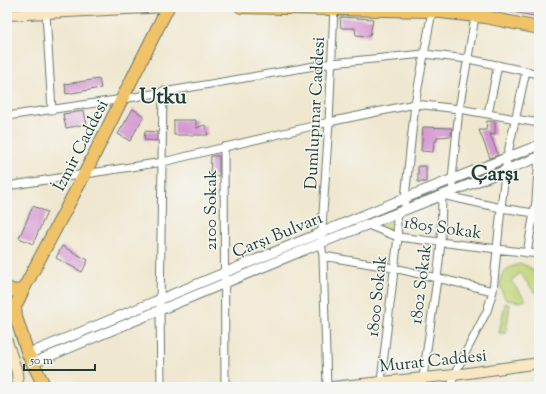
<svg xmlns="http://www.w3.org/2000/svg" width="546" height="394" viewBox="0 0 546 394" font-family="'Sorts Mill Goudy',serif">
	<rect width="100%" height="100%" fill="#f6f6f2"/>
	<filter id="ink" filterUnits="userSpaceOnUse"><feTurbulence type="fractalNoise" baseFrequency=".025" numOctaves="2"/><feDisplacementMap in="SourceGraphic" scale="8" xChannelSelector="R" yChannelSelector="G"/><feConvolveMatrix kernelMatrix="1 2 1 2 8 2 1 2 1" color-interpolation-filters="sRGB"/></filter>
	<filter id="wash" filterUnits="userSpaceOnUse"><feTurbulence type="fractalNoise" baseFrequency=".012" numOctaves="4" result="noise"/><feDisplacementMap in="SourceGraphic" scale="16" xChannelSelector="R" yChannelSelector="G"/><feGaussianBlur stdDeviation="0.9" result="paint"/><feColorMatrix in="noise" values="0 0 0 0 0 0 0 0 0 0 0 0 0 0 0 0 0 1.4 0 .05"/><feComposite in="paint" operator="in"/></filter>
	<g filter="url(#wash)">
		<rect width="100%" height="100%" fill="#efe7cf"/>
		<path fill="#bfd478" stroke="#6f8856" d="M396 214 397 237 369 225Z
			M521 264C534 267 546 281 535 293L520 273 511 281 526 300 520 302 506 300C496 282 498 268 521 264Z
			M505 303 510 305 506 333H499Z"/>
		<g id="blocks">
			<path fill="#d596d2" d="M507 7H539V17L507 11Z
				M340 17 373 19 370 36 356 35 355 28H341Z
				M99 79 101 88 66 94 65 84Z
				M133 109 144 116 130 141 118 134Z
				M84 111 87 124 66 128 63 114Z
				M174 120H196V128L205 125 208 135H174Z
				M487 121H495V135L490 134 498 155 490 158 479 130H486Z
				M423 127 452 128 451 136 437 137 436 142 434 141 433 152 421 151Z
				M145 131 157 132V141L144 140Z
				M211 156H219V176H210Z
				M418 166H426V182H418Z
				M33 206 47 212 33 244 19 238Z
				M62 246 88 260 82 272 56 258Z"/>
		</g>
	</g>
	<g filter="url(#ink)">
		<use href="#blocks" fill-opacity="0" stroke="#68786a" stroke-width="1"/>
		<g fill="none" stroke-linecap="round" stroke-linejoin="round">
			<defs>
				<path id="minor" d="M46 14 52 110
					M488 114 498 65
					M7 116 123 99 332 63 424 54 468 59 539 74
					M224 147 225 387
					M7 186 163 162 329 122 415 104 459 109 539 123
					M453 191 452 179 459 109 475 17
					M405 210V198L415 104 432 11
					M368 225 398 237 539 254
					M527 253 536 201 539 155
					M323 256 394 268 493 291
					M423 377 437 279 441 243 442 195 501 208 534 213
					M381 381 398 237 396 214
					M161 387 160 310 163 91
					M327 387 323 256 321 243 329 122 334 7
					M451 387 454 375 487 311 493 291 501 208 507 157 526 71"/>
				<path id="tertiary" d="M28 354 405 198 539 145
					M33 363 321 243 539 157"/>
				<path id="secondary" d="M7 15 167 7
					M7 341 17 372 18 387
					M331 387 454 375 539 363"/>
				<path id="primary" d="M241 7 432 11 485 17 539 28
					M7 288 14 291 23 290
					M45 387 28 354 16 317 15 307 23 290 84 175 168 7"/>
			</defs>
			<use href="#minor" stroke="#68786a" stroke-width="9"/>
			<use href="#tertiary" stroke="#68786a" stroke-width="11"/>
			<use href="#secondary" stroke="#68786a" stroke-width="12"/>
			<use href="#primary" stroke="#68786a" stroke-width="14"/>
			<use href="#minor" stroke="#fff" stroke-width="7"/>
			<use href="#tertiary" stroke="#fff" stroke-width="9"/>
			<use href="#secondary" stroke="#f9e7c3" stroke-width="10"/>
			<use href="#primary" stroke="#f0c369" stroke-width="12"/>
		</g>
	</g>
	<g text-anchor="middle" stroke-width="3" stroke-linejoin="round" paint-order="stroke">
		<g font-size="17" fill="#1f3d34" stroke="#f6f6f2">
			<text transform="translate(314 113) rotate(-87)" y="6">Dumlupınar Caddesi</text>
			<text transform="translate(80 145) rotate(-63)" y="6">İzmir Caddesi</text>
			<text transform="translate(210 210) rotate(-90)" y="6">2100 Sokak</text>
			<text transform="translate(443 227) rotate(8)" y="6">1805 Sokak</text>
			<text transform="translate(277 234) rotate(-22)" y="6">Çarşı Bulvarı</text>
			<text transform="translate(420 284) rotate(-83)" y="6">1802 Sokak</text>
			<text transform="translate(376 296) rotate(-84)" y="6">1800 Sokak</text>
			<text transform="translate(433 360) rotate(-6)" y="6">Murat Caddesi</text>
		</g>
		<g font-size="21" font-weight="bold" fill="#1f3d34" stroke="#f6f6f2">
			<text x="163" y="103">Utku</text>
			<text x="495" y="180">Çarşı</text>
		</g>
	</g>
	<rect width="546" height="394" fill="none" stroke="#f6f6f2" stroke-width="24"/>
	<path d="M24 364v6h71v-6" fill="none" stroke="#1f3d34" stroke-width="2"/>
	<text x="30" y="364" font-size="12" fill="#1f3d34" stroke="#f6f6f2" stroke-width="3" paint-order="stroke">50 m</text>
</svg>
